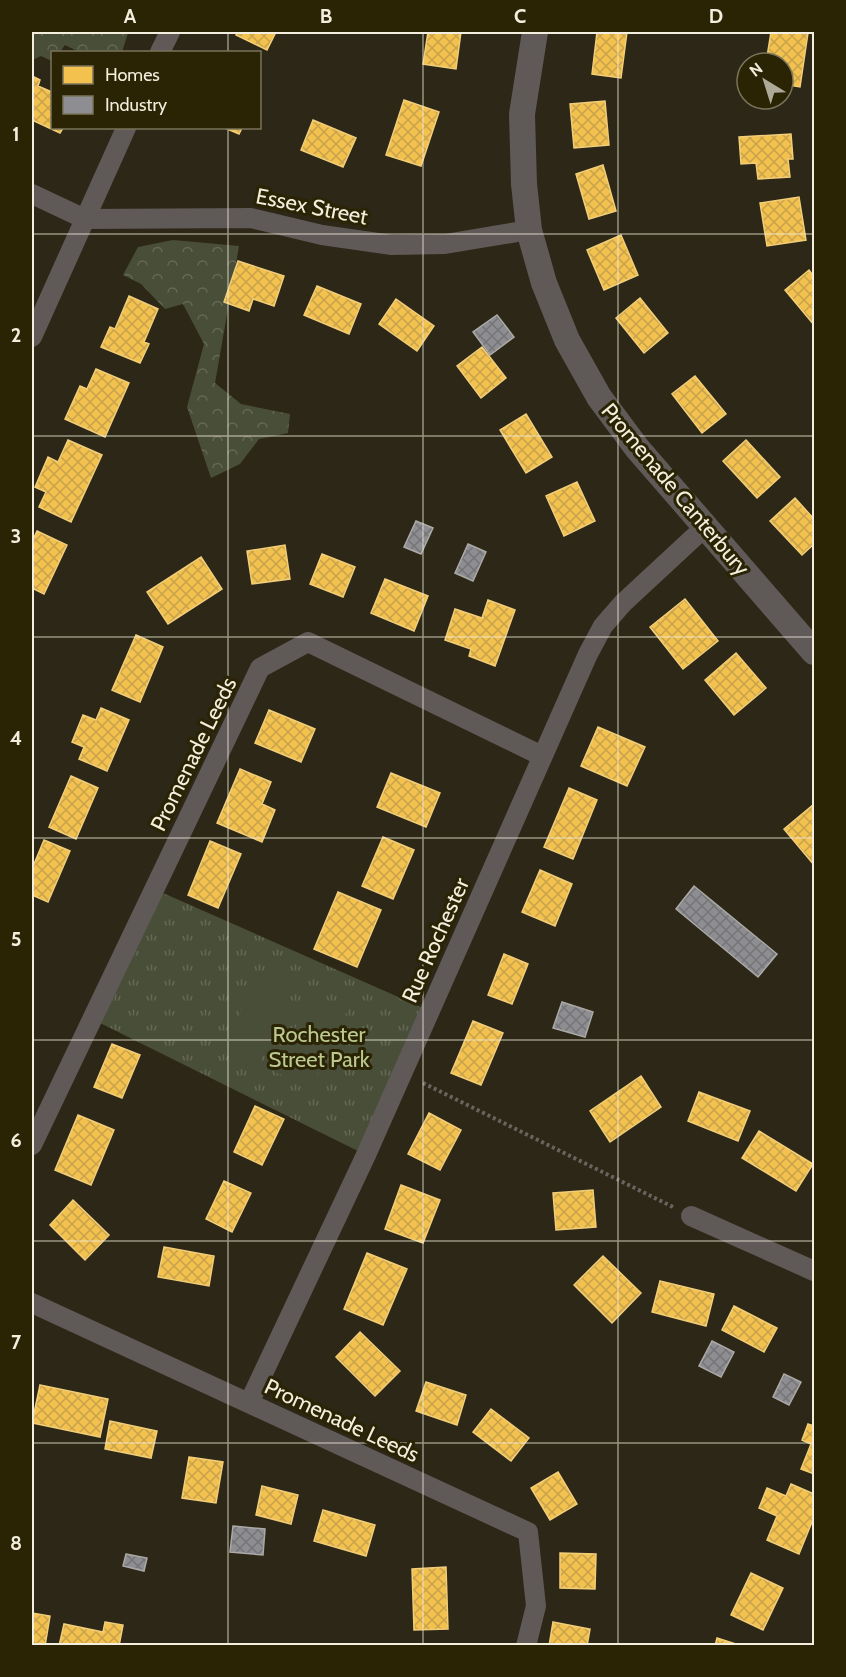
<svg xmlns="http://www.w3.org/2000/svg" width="846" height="1677" viewBox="0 0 846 1677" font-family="Cabin,sans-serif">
	<defs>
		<pattern id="grass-tufts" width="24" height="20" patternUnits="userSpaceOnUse" patternTransform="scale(1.5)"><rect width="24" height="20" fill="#494e39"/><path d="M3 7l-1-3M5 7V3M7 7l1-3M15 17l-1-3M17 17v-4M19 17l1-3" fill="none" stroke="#646855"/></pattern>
		<pattern id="forest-crowns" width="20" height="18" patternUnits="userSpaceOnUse" patternTransform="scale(1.5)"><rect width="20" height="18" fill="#494e39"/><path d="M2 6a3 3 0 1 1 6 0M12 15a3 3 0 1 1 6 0" fill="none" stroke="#646855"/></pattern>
		<pattern id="homes-cross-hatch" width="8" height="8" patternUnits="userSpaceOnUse" patternTransform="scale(1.5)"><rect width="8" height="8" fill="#f2c14e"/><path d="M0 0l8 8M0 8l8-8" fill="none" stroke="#c8a24b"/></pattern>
		<pattern id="industry-cross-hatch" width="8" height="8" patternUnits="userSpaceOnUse" patternTransform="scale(1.5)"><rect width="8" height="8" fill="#8d8d92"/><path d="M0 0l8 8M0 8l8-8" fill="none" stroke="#757476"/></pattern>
	</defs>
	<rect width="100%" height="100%" fill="#2c2716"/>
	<path fill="url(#grass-tufts)" d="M154 889 430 1011 366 1155 92 1019Z"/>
	<path fill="url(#forest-crowns)" d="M32 32H126L128 33 122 52H79L65 45 60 52H52V61L41 56 32 60Z
		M173 240 239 246 215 383 241 404 290 414 288 433 259 439 240 464 211 478 187 407 204 344 183 304 165 309 141 284 123 275 138 247Z"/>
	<path fill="#494e39" d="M260 971 295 987 259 1064 223 1048Z
		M311 994 347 1011 311 1088 275 1072Z"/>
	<path fill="url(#homes-cross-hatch)" stroke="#f2ce79" stroke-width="1.5" d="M238 32H276L267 50 236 35Z
		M428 32H461L456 69 423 64Z
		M597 32H627L621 78 592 74Z
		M771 32 808 33 800 87 783 84V63H766Z
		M32 76 40 80 38 86 52 92V128H63L60 133 32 120Z
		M404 100 439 112 421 166 386 155Z
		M605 101 609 145 574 148 570 104Z
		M313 120 356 138 343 167 301 150Z
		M225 128H242L239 134Z
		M791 134 793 159H788L790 177 758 179 756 163 741 164 739 137Z
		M603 165 616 211 589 219 576 174Z
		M799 197 806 240 767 246 760 203Z
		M621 235 638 275 604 290 587 250Z
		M238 261 284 276 274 306 253 299 249 311 224 302Z
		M809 270 814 277V325L785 290Z
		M317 286 361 304 349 334 304 315Z
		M129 296 158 309 144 342 149 344 140 363 101 347 110 327 115 329Z
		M640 298 668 333 644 353 616 318Z
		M396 299 434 326 417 351 379 324Z
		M482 347 506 378 481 398 457 366Z
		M96 369 129 383 105 437 65 419 80 386 87 389Z
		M695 376 726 414 702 433 672 394Z
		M526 414 552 457 526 473 500 430Z
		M68 440 102 455 71 522 39 507 46 492 35 487 48 457 58 462Z
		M746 440 780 477 757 498 723 461Z
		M577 482 595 521 564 536 546 496Z
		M795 498 814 519V544L802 555 770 521Z
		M37 531 67 545 44 594 32 588V542Z
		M285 545 290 579 252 584 247 551Z
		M322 554 355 567 343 597 310 584Z
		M201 557 222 589 168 624 147 592Z
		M385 579 428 596 414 631 371 613Z
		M685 599 718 641 683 669 650 627Z
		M488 600 515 610 495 666 469 656 471 649 445 640 455 609 482 618Z
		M136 635 163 647 140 702 112 690Z
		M736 653 766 688 734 715 705 680Z
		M101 708 129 720 107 771 79 759 84 747 72 742 83 715 96 720Z
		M269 710 315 729 301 762 255 743Z
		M598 727 645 747 627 786 581 766Z
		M240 769 271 782 262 804 275 810 262 842 217 823Z
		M391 773 440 793 426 827 377 807Z
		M71 776 98 788 76 839 49 827Z
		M569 788 597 800 573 859 544 847Z
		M814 804V865L784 829Z
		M383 837 414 850 393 899 362 886Z
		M44 840 70 851 48 902 32 895V869Z
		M210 841 241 854 218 908 188 895Z
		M540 870 572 884 555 926 522 912Z
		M338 892 381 910 357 967 314 949Z
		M504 954 528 964 512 1004 488 995Z
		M473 1021 503 1033 481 1085 451 1073Z
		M112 1044 140 1055 122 1098 94 1087Z
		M641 1076 661 1107 610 1142 590 1111Z
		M699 1092 750 1111 738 1141 688 1121Z
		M255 1106 284 1119 262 1165 234 1152Z
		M429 1113 461 1130 440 1170 408 1154Z
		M78 1115 114 1130 91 1185 55 1170Z
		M759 1131 813 1164 796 1191 742 1158Z
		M224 1181 251 1193 232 1232 206 1219Z
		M401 1185 440 1200 423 1243 385 1229Z
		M593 1190 596 1227 556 1230 553 1193Z
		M73 1200 109 1235 85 1260 50 1225Z
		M164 1247 214 1256 209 1286 158 1277Z
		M367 1253 407 1269 383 1325 344 1309Z
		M603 1256 641 1293 612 1323 574 1285Z
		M660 1281 714 1294 706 1326 652 1312Z
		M734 1306 777 1328 764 1352 722 1330Z
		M360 1332 400 1371 375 1396 336 1357Z
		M426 1382 466 1395 457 1425 416 1411Z
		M40 1385 108 1399 100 1437 32 1423Z
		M491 1409 529 1438 511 1461 473 1432Z
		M110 1421 157 1431 151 1458 105 1449Z
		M808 1424 814 1426V1474L801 1469 811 1444 802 1440Z
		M189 1457 223 1462 216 1503 182 1498Z
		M558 1472 577 1504 550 1520 531 1488Z
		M791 1484 814 1494V1517L799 1554 767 1540 777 1516 759 1508 767 1488 786 1496Z
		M262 1486 298 1495 291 1524 256 1515Z
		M323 1510 375 1525 366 1556 314 1541Z
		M560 1553 596 1554 595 1589 560 1588Z
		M446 1567 448 1629 414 1630 412 1569Z
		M751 1573 783 1588 763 1630 731 1615Z
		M32 1613 50 1616 45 1646H32Z
		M105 1622 123 1625 119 1646H59L64 1624 103 1632Z
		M553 1622 590 1629 587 1646H549Z
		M717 1638 742 1646H715Z"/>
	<path fill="url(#industry-cross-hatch)" stroke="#acaaa8" stroke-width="1.5" d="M497 315 514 337 490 355 473 332Z
		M416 521 433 528 421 554 404 547Z
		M468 544 486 552 473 581 455 573Z
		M694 886 777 954 758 977 676 909Z
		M562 1002 593 1012 585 1037 553 1028Z
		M712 1341 734 1352 721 1377 699 1366Z
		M784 1374 801 1382 789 1405 773 1397Z
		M233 1526 265 1529 263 1555 230 1552Z
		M126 1554 147 1558 144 1571 123 1566Z"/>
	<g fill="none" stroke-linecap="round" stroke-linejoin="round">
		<path stroke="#68645f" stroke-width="4" stroke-dasharray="3 3" stroke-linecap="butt" d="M423 1083 673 1207"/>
		<path stroke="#5f5957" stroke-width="20" d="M160 52 170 32
			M32 194 85 219 251 218 322 235 392 245 445 244 529 230
			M32 337 126 128
			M32 1145 260 668 308 642 542 756
			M691 1216 814 1271
			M32 1303 528 1532 536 1606 526 1646
			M249 1403 366 1155 588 654 603 626 623 603 705 527"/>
		<path stroke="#5f5957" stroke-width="26" d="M535 32 522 114 524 184 529 230 544 283 567 340 599 397 637 448 814 652"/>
	</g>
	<path fill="none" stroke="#f3eedd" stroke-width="1.5" stroke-opacity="0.55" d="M228 32V52M423 32V1646M618 32V1646M228 128V1646M32 234H814M32 436H814M32 637H814M32 838H814M32 1040H814M32 1241H814M32 1443H814"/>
	<g text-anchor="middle" stroke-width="6" stroke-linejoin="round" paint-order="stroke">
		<g font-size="22" fill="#f3eedd" stroke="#2a2304">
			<text transform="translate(312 206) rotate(11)" y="8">Essex Street</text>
			<text transform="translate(676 489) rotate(50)" y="8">Promenade Canterbury</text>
			<text transform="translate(193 754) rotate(-64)" y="8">Promenade Leeds</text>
			<text transform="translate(435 940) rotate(-66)" y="8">Rue Rochester</text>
			<text transform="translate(342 1420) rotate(25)" y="8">Promenade Leeds</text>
		</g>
		<g font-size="22" fill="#bbc990" stroke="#2a2304">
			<text x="319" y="1042">Rochester<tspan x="319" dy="25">Street Park</tspan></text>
		</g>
	</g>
	<rect width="846" height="1677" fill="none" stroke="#2a2304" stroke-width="66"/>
	<rect x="51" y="51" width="210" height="78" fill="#2a2304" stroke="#7a745b" stroke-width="1.5"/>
	<rect x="63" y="66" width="30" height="18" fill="#f2c14e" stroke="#7a745b" stroke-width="1.5"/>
	<text x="105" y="81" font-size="18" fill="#f3eedd">Homes</text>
	<rect x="63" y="96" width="30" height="18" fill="#8d8d92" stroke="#7a745b" stroke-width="1.5"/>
	<text x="105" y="111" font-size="18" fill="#f3eedd">Industry</text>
	<g transform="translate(765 81) rotate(322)"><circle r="28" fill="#2a2304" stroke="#7a745b" stroke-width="1.5"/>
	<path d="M0-4.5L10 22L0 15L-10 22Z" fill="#ada897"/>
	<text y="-9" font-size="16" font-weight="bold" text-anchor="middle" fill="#f3eedd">N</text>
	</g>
	<rect x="33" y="33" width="780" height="1611" fill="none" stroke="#f3eedd" stroke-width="2"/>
	<g font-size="20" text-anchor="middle" font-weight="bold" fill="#f3eedd">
		<text x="130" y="23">A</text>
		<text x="326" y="23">B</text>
		<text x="520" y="23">C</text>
		<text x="716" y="23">D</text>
		<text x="16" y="141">1</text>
		<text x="16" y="342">2</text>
		<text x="16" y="543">3</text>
		<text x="16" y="745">4</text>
		<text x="16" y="946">5</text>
		<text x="16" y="1147">6</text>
		<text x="16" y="1349">7</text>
		<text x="16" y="1550">8</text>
	</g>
</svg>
